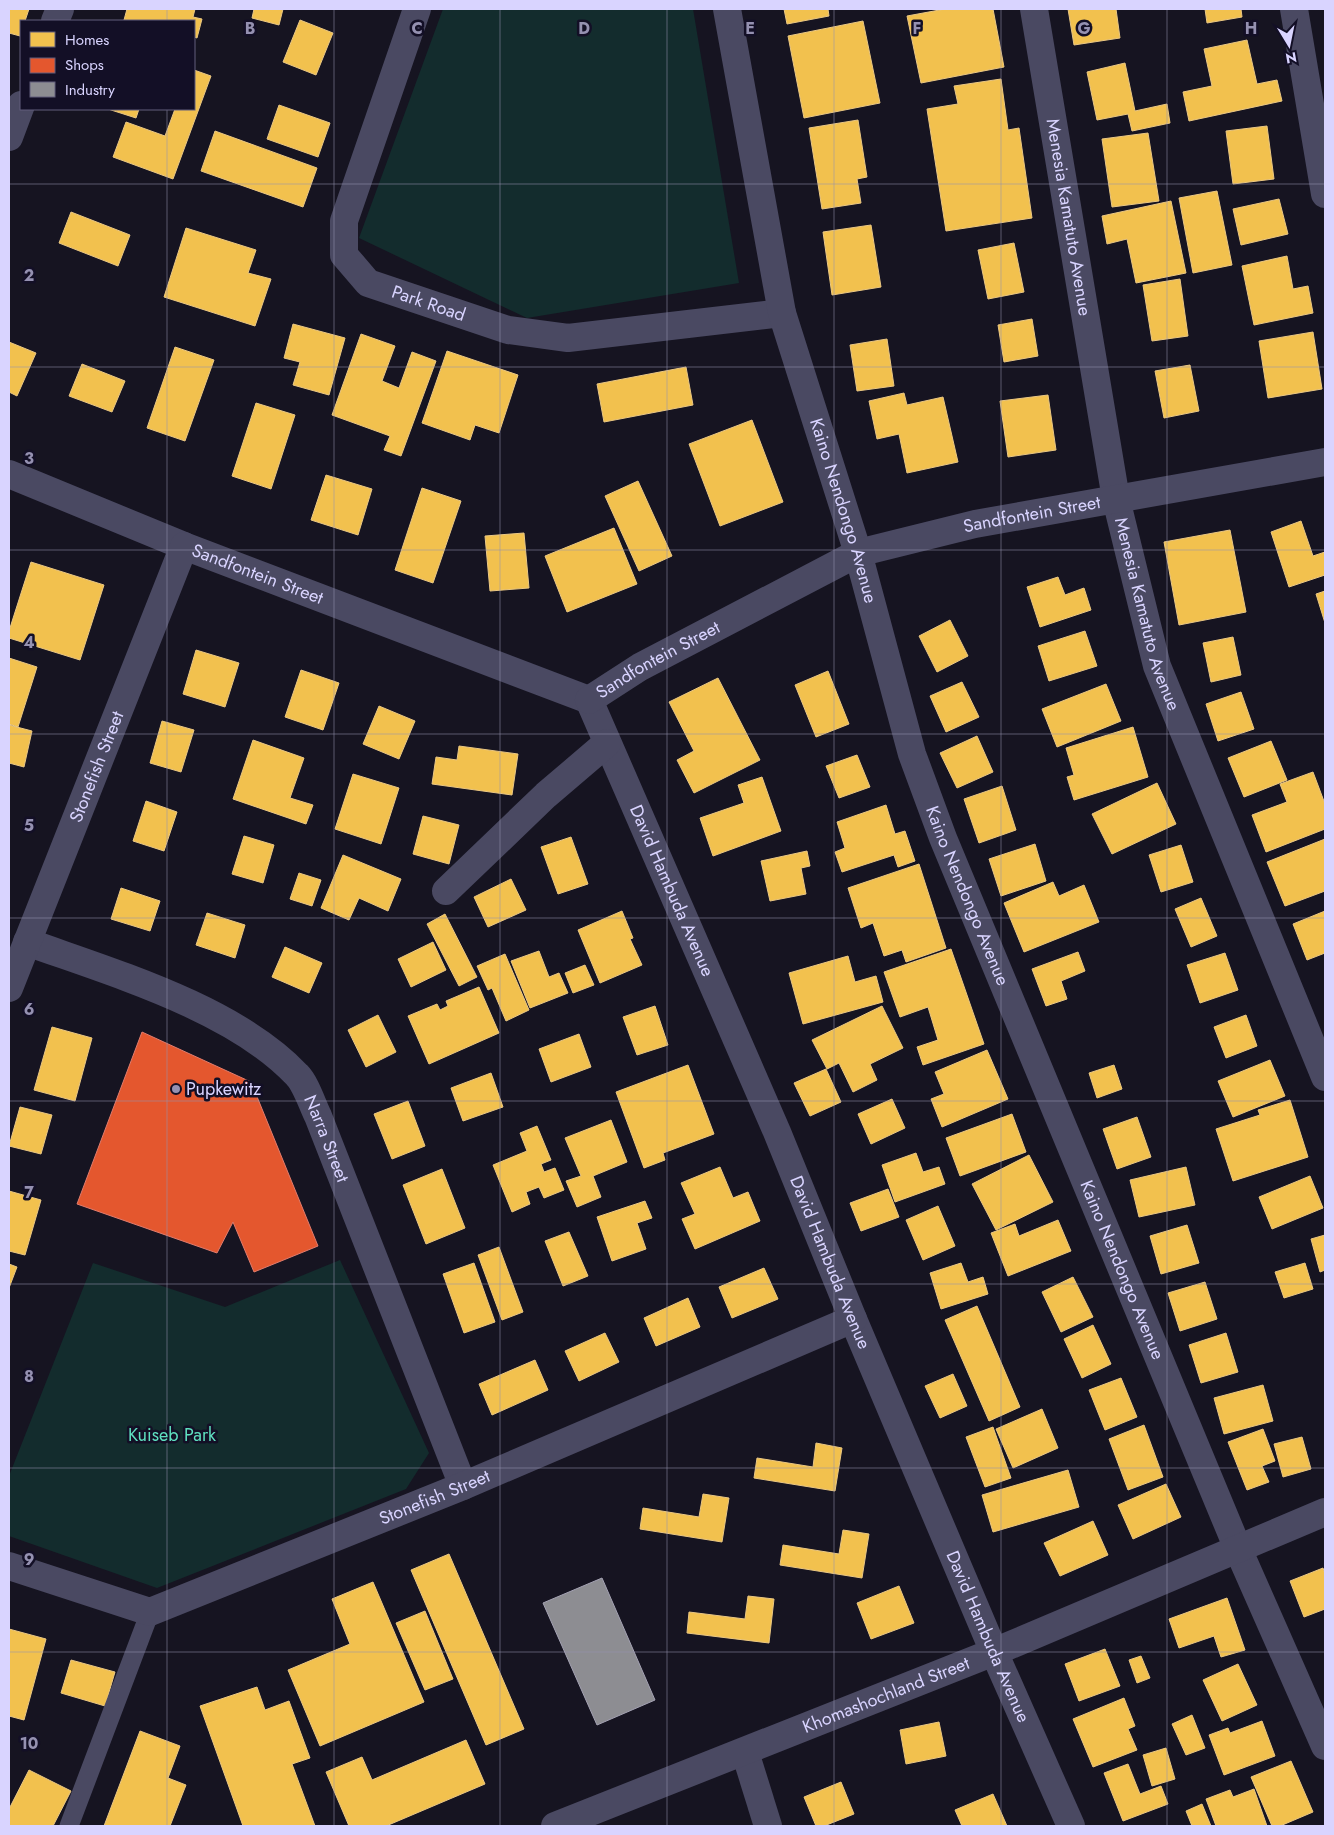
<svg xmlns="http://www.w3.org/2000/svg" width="1334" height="1835" viewBox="0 0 1334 1835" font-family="Jost,sans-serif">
	<rect width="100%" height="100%" fill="#161421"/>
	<path fill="#132c2d" d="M443 9H693L739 283 527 318 359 238Z
		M340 1260 429 1453 406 1489 157 1588 9 1536V1476L93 1263 225 1307Z"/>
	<path fill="#f2c14e" stroke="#eac783" d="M9 9H29L25 21H21L20 36 9 33Z
		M127 9H195L193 17 202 19 197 38 194 37V21H129L124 20Z
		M254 9H283L279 25 252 18Z
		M784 9H828L829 16 787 24Z
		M945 9H993L1004 67 921 83 907 16Z
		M1068 9H1116L1120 38 1074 45Z
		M1205 9H1241L1242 17 1207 23Z
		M300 20 333 33 316 75 283 62Z
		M863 21 880 103 804 118 788 36Z
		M1247 40 1257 84 1277 80 1282 101 1189 121 1183 92 1212 86 1204 49Z
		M1125 63 1135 111 1167 104 1170 123 1132 131 1128 114 1097 120 1087 72Z
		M194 70 211 76 173 179 113 157 126 122 165 136 175 109H194Z
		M1001 79 1008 130 1019 128 1032 218 946 231 927 109 958 104 954 86Z
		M279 105 330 123 318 157 267 139Z
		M108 109H139L136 118Z
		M858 120 867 177 857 179 861 203 822 209 809 128Z
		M1267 126 1274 179 1233 184 1226 131Z
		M215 131 317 168 303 207 201 171Z
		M1148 133 1159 201 1112 207 1102 139Z
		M1217 191 1232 265 1193 273 1179 198Z
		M1279 199 1288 234 1241 245 1233 209Z
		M1171 201 1186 273 1136 283 1127 239 1107 244 1102 216Z
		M71 212 130 235 118 266 59 243Z
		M871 225 881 287 832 295 823 232Z
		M186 228 256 250 248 273 271 279 255 326 164 297Z
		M1014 243 1024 292 988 299 978 250Z
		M1287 256 1293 289 1308 286 1313 313 1254 325 1242 266Z
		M1180 279 1188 336 1152 341 1143 285Z
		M1032 319 1038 356 1004 362 998 325Z
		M293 324 345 338 329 395 293 385 300 362 284 358Z
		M1313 332 1322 389 1268 398 1259 341Z
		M361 334 395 346 382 381 399 388 412 352 436 361 401 456 384 450 390 436 332 415Z
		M887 339 894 386 857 391 850 345Z
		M9 342 36 353 17 396 9 392Z
		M175 347 214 360 185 441 147 428Z
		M447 351 518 375 499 433 475 425 470 440 422 423Z
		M82 364 125 381 112 412 69 396Z
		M1190 365 1199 411 1164 418 1155 371Z
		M686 367 693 405 604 422 597 384Z
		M904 393 907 405 943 397 958 462 907 473 899 434 877 439 869 401Z
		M1048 395 1056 450 1008 457 1000 401Z
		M256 403 295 415 271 489 232 476Z
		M752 420 783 502 720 526 689 444Z
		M326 475 372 489 358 535 311 520Z
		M638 481 672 556 639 571 605 496Z
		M422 488 461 501 433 583 395 570Z
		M1301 521 1313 556 1325 552V575L1289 587 1271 532Z
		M614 528 637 584 567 612 545 556Z
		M1230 530 1246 612 1179 625 1164 542Z
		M524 533 529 588 490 591 485 536Z
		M31 562 104 585 80 660 9 638V631Z
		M1058 577 1065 595 1084 588 1091 610 1040 627 1027 587Z
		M1325 591V623L1316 594Z
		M950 620 968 656 937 672 919 636Z
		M1085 631 1097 666 1049 681 1038 646Z
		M1233 637 1241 675 1211 682 1203 643Z
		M196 650 239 663 225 707 183 694Z
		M9 658 37 667 18 727 9 724Z
		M301 670 339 683 323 730 285 717Z
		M828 671 849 724 816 737 795 685Z
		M718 678 760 760 694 793 677 760 694 751 669 702Z
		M962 682 979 717 946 732 930 696Z
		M1106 684 1121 721 1057 747 1042 709Z
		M1241 692 1254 729 1218 741 1206 704Z
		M379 706 415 721 399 759 363 744Z
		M162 721 194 730 181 772 150 763Z
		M9 725 32 731 24 767 9 763Z
		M1133 727 1148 777 1074 800 1067 777 1074 775 1066 748Z
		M977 736 993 772 957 788 940 753Z
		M253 740 304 758 290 798 313 805 306 824 233 799Z
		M1271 741 1287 780 1244 797 1228 758Z
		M459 746 518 754 512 795 432 784 436 757 457 760Z
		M857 755 870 787 839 798 826 766Z
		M1313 772 1325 804V829L1266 852 1252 815 1287 802 1280 784Z
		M353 774 399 788 381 844 335 829Z
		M762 777 781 831 713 856 700 818 744 803 738 785Z
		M1157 783 1176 824 1112 854 1092 814Z
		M1002 786 1016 830 979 843 964 799Z
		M146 801 177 812 164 851 133 841Z
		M886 805 895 834 905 831 915 861 898 867 894 855 842 872 835 852 845 848 837 822Z
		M423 816 459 825 449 864 413 854Z
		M244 836 274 845 263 883 232 874Z
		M571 837 588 884 558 894 541 847Z
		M1325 839V891L1285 906 1267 862Z
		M1035 844 1046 881 1001 896 989 859Z
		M1181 845 1193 882 1161 892 1149 855Z
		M807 851 810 866 801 868 806 894 770 901 761 861Z
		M343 855 401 879 388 911 359 898 349 920 321 908Z
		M919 864 946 948 906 962 902 950 884 956 873 923 861 928 848 888Z
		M299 873 321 880 312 906 290 899Z
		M511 879 526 910 488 927 474 897Z
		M1053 882 1059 896 1084 885 1099 922 1024 952 1004 903Z
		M121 888 160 901 150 931 111 919Z
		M1201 898 1217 936 1191 947 1175 909Z
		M622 911 633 938 630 939 642 965 600 983 578 930Z
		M1325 911V953L1307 960 1293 924Z
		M207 913 245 925 235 958 196 945Z
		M445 914 477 977 459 986 427 924Z
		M433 942 446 970 411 987 398 959Z
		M285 947 322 963 309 993 272 977Z
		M951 949 984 1044 923 1065 917 1047 938 1040 928 1007 900 1017 884 972Z
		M539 951 549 977 559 973 568 993 530 1008 511 961Z
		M1078 952 1085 971 1061 981 1067 999 1046 1006 1032 969Z
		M1225 953 1238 990 1200 1003 1187 965Z
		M505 954 529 1010 506 1021 492 988 488 990 477 966Z
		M848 956 855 982 876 976 883 1002 803 1024 789 973Z
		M585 965 594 985 573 993 565 973Z
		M479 987 499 1033 429 1064 408 1016 437 1004 440 1010 448 1006 446 1001Z
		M655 1006 668 1045 637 1055 623 1017Z
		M882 1006 903 1048 870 1064 877 1080 853 1092 839 1063 827 1069 812 1040Z
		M378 1015 396 1052 366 1067 348 1030Z
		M1246 1015 1257 1046 1226 1058 1214 1027Z
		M52 1027 92 1038 75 1101 34 1090Z
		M579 1034 591 1067 551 1082 539 1049Z
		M987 1050 1008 1099 942 1127 931 1099 944 1094 935 1072Z
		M1270 1060 1285 1096 1233 1117 1218 1081Z
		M688 1065 714 1134 663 1153 665 1160 644 1168 616 1092Z
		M1114 1065 1122 1089 1097 1098 1089 1073Z
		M826 1069 841 1102 810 1116 794 1083Z
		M491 1073 503 1107 463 1121 451 1088Z
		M892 1099 905 1128 871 1144 858 1114Z
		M1290 1100 1308 1157 1233 1181 1216 1129 1260 1115 1258 1110Z
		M408 1101 425 1146 392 1159 374 1114Z
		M20 1107 52 1115 41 1154 9 1146Z
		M1012 1114 1026 1152 960 1176 946 1138Z
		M1137 1117 1151 1157 1117 1169 1103 1129Z
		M611 1120 627 1162 593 1176 601 1197 577 1207 566 1181 581 1176 565 1138Z
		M537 1126 551 1160 541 1164 544 1172 555 1168 564 1190 544 1198 539 1187 526 1192 530 1204 512 1212 493 1165 527 1151 520 1133Z
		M916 1153 923 1172 939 1167 945 1184 895 1202 882 1165Z
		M1029 1155 1053 1202 996 1230 972 1184Z
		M720 1167 733 1198 748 1192 760 1221 695 1249 682 1219 695 1214 681 1183Z
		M1186 1167 1195 1205 1139 1217 1130 1180Z
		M442 1169 465 1228 426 1244 403 1185Z
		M1310 1176 1323 1208 1272 1229 1259 1197Z
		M888 1189 899 1217 861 1231 850 1203Z
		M9 1191 41 1200 25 1255 9 1251Z
		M645 1201 652 1218 637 1223 646 1249 612 1261 597 1217Z
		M938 1206 955 1246 923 1260 906 1220Z
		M1058 1220 1071 1251 1008 1276 991 1233 1015 1224 1019 1236Z
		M1187 1225 1199 1263 1161 1274 1150 1236Z
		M569 1232 588 1276 563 1286 545 1241Z
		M1325 1235V1270L1320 1272 1311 1239Z
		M499 1247 523 1312 502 1320 478 1255Z
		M474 1263 495 1322 464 1333 443 1274Z
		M961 1263 968 1282 983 1277 988 1294 941 1309 930 1273Z
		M1305 1263 1313 1289 1284 1298 1275 1272Z
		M9 1264 17 1267 9 1288Z
		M764 1268 778 1299 732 1318 719 1287Z
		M1073 1277 1093 1317 1061 1332 1042 1292Z
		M1205 1282 1217 1319 1180 1331 1168 1293Z
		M688 1298 700 1327 656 1346 644 1318Z
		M977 1306 1020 1407 989 1421 945 1320Z
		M1093 1325 1111 1364 1082 1378 1064 1339Z
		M605 1333 619 1362 579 1381 565 1351Z
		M1226 1333 1238 1372 1201 1383 1189 1345Z
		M535 1360 548 1390 492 1415 479 1384Z
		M953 1374 967 1406 940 1418 925 1386Z
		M1121 1378 1137 1417 1105 1430 1089 1390Z
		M1263 1385 1273 1421 1224 1434 1214 1398Z
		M1042 1409 1058 1448 1013 1468 996 1429Z
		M1144 1425 1163 1477 1128 1490 1109 1439Z
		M993 1427 1011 1478 985 1487 966 1437Z
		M1263 1429 1275 1461 1262 1466 1269 1482 1247 1490 1228 1442Z
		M1302 1437 1311 1469 1283 1477 1274 1444Z
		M816 1443 842 1448 835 1491 754 1478 757 1458 813 1467Z
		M1068 1470 1079 1507 993 1532 982 1495Z
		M1166 1484 1181 1517 1133 1539 1118 1505Z
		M703 1494 729 1498 722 1542 640 1529 643 1508 699 1517Z
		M1093 1521 1108 1555 1060 1576 1044 1543Z
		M843 1530 869 1534 862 1578 780 1565 783 1545 839 1554Z
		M449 1554 524 1729 486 1745 411 1570Z
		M1323 1568 1325 1574V1609L1304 1617 1290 1581Z
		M373 1582 424 1702 320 1746 288 1670 350 1644 332 1599Z
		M899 1586 914 1623 871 1639 857 1603Z
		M748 1596 774 1599 769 1643 687 1633 689 1612 745 1619Z
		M1227 1598 1245 1650 1221 1657 1214 1636 1179 1648 1169 1619Z
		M425 1611 453 1679 425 1690 396 1623Z
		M9 1629 46 1639 24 1720 9 1716Z
		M1105 1649 1120 1686 1079 1701 1065 1664Z
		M1141 1656 1150 1678 1137 1683 1129 1660Z
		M71 1660 115 1672 105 1706 61 1693Z
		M1238 1664 1257 1705 1222 1721 1203 1680Z
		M257 1687 265 1710 289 1701 310 1758 292 1764 315 1826H243L200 1706Z
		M1124 1698 1135 1726 1128 1729 1137 1750 1093 1767 1073 1719Z
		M1192 1715 1205 1748 1186 1755 1172 1724Z
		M1262 1721 1275 1756 1224 1775 1209 1735 1228 1728 1230 1733Z
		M939 1722 946 1756 906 1764 900 1730Z
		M140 1731 180 1746 168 1778 186 1785 170 1826H104Z
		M466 1740 485 1784 386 1826H349L326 1772 362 1757 372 1780Z
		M1166 1748 1175 1779 1152 1786 1143 1755Z
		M1291 1761 1313 1812 1280 1826H1272L1251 1777Z
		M1128 1764 1140 1794 1161 1786 1168 1804 1123 1821 1104 1773Z
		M29 1770 71 1791 53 1826H9V1809Z
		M841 1782 854 1814 824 1826H816L804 1797Z
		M1254 1789 1267 1826H1216L1206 1799 1230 1790 1233 1797Z
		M993 1794 1007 1826H962L955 1810Z
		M1202 1804 1211 1826H1192L1186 1811Z"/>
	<path fill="#e4572e" stroke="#e17c6d" d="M142 1032 251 1082 318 1246 254 1272 233 1222 217 1253 77 1204Z"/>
	<path fill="#8d8d92" stroke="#a4a2b3" d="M602 1578 655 1700 597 1725 543 1603Z"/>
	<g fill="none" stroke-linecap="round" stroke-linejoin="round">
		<path stroke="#4a4962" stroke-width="19" d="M69 1826 150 1612"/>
		<g stroke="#4a4962" stroke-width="28">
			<path id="s1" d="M417 9 344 221V255L368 283 508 330 568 338 782 313"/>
			<path id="s2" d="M727 9 782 313 858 553 912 754 943 838 1238 1549 1325 1746"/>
			<path id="s3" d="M1034 9 1116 499 1157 666 1325 1077"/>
			<path d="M1294 9 1325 194"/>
			<path d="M55 21 60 9"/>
			<path d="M9 137 21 105"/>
			<path id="s4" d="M9 474 184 546 589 700"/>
			<path id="s5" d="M589 700 777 1132 853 1319 994 1652 1071 1826"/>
			<path id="s6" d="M589 700 640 667 858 553 975 524 1325 462"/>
			<path d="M446 891 546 795 607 743"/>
			<path id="s7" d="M27 942C113 973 234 1008 297 1075 306 1084 312 1104 318 1116L463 1486"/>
			<path id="s8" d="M9 988 184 546"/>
			<path id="s9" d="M9 1566 150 1612 463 1486 853 1319"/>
			<path d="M745 1752 768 1826"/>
			<path id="s10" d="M555 1826 994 1652 1325 1512"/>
		</g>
	</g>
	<path fill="none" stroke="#9591b1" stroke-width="1" stroke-opacity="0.55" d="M167 9V21M334 9V1826M500 9V1826M667 9V1826M834 9V1826M1001 9V1826M1167 9V1826M167 109V1826M9 184H1325M9 367H1325M9 550H1325M9 734H1325M9 918H1325M9 1101H1325M9 1284H1325M9 1468H1325M9 1652H1325"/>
	<circle fill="#9591b1" stroke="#130f26" stroke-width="2" cx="176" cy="1089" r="5"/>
	<g text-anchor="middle" stroke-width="5" stroke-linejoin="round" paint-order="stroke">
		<g font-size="18" fill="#d9d4ff" stroke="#130f26">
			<text dy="6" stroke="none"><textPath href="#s3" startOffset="211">Menesia Kamatuto Avenue</textPath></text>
			<text dy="6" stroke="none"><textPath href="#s1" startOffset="359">Park Road</textPath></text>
			<text dy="6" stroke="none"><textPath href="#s2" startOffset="516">Kaino Nendongo Avenue</textPath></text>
			<text dy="6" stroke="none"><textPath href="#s6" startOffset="485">Sandfontein Street</textPath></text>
			<text dy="6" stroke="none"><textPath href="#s4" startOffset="268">Sandfontein Street</textPath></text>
			<text dy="6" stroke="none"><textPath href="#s3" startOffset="616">Menesia Kamatuto Avenue</textPath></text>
			<text dy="6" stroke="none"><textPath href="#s6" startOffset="80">Sandfontein Street</textPath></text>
			<text dy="6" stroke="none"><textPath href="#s8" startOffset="238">Stonefish Street</textPath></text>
			<text dy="6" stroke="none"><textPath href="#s5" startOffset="208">David Hambuda Avenue</textPath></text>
			<text dy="6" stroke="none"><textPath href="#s2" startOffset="921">Kaino Nendongo Avenue</textPath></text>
			<text dy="6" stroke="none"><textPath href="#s7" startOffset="374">Narra Street</textPath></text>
			<text dy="6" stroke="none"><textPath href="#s5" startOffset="612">David Hambuda Avenue</textPath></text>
			<text dy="6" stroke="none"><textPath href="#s2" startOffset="1326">Kaino Nendongo Avenue</textPath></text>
			<text dy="6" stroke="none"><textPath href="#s9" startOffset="455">Stonefish Street</textPath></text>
			<text dy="6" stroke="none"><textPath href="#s5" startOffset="1018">David Hambuda Avenue</textPath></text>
			<text dy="6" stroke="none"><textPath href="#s10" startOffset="356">Khomashochland Street</textPath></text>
		</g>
		<g font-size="18" fill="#d9d4ff" stroke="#130f26" text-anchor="start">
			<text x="186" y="1095">Pupkewitz</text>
		</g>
		<g font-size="18" fill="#5fe0c0" stroke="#130f26">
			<text x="172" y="1441">Kuiseb Park</text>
		</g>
	</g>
	<g font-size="16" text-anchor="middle" font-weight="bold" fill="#9591b1" stroke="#130f26" stroke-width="5" stroke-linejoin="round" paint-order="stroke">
		<text x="250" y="34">B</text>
		<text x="417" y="34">C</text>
		<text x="584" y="34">D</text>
		<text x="750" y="34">E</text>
		<text x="917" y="34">F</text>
		<text x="1084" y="34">G</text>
		<text x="1251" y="34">H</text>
		<text x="29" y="281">2</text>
		<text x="29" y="464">3</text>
		<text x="29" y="648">4</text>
		<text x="29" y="831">5</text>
		<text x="29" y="1015">6</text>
		<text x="29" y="1198">7</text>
		<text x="29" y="1382">8</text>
		<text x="29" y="1565">9</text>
		<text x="29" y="1749">10</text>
	</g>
	<rect width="1334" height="1835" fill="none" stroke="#d9d4ff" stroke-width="20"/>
	<rect x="20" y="20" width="175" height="90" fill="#130f26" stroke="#625e7d"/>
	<rect x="30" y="32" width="25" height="15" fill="#f2c14e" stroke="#625e7d"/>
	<text x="65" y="45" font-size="15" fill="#d9d4ff">Homes</text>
	<rect x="30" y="58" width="25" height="15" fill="#e4572e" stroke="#625e7d"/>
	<text x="65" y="70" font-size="15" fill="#d9d4ff">Shops</text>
	<rect x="30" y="82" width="25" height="15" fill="#8d8d92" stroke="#625e7d"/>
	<text x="65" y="95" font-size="15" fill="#d9d4ff">Industry</text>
	<g transform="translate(1289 45) rotate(170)" stroke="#130f26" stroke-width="4" paint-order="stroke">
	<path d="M0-4L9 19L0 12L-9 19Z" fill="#d9d4ff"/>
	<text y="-8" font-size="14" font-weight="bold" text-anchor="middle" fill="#d9d4ff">N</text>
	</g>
</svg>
